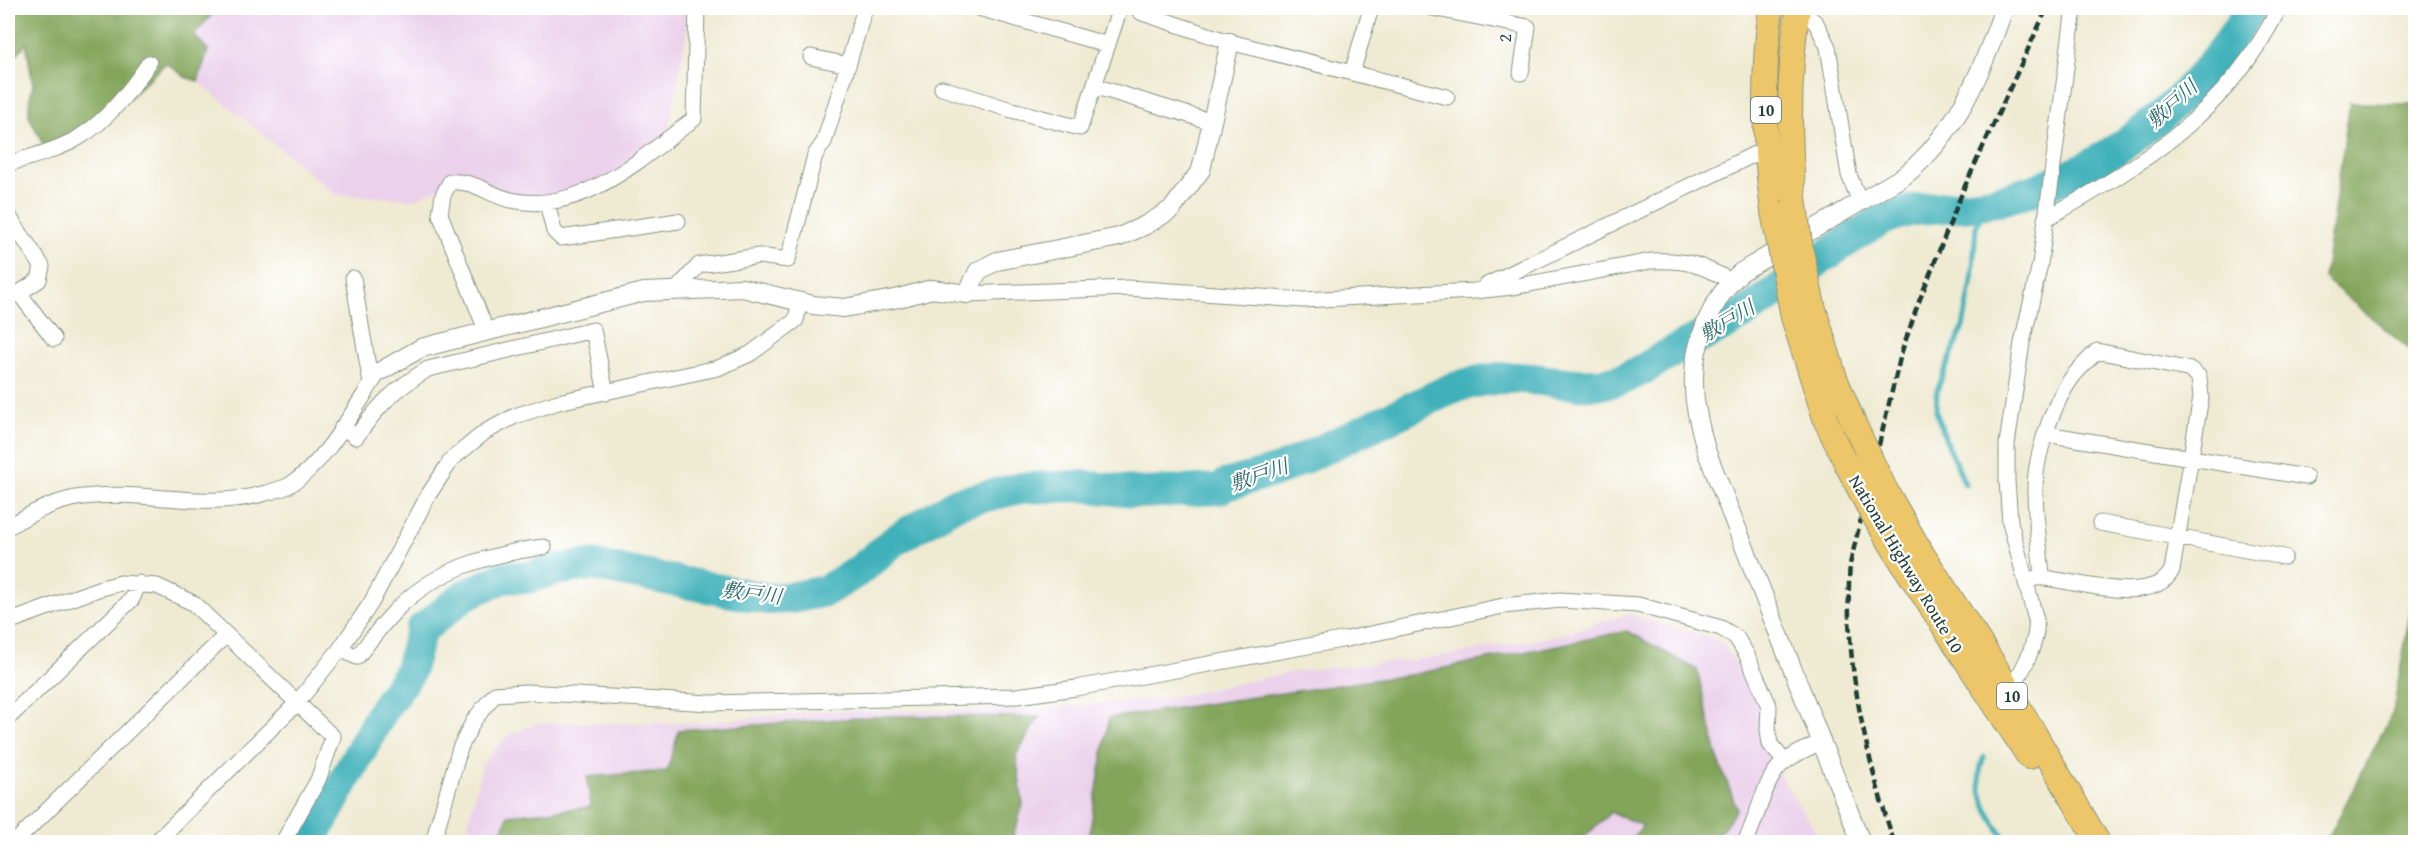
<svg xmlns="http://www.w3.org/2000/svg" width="2423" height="850" viewBox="0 0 2423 850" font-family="'Gentium Book Plus','Noto Serif JP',serif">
	<rect width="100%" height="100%" fill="#fff"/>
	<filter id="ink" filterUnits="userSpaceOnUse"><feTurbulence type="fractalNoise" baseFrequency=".0167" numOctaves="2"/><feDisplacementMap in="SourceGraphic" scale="12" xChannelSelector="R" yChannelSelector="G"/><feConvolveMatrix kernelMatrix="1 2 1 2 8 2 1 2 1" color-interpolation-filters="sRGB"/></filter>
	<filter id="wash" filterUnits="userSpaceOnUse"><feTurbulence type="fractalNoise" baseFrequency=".008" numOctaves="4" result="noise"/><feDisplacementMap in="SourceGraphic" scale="24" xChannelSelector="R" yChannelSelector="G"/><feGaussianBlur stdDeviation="1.35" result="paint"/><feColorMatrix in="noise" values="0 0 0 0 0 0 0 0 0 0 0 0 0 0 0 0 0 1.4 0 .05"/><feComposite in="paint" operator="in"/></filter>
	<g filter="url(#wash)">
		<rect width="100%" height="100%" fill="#efead2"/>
		<path fill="#ebd1eb" d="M217 8H691L667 139 587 191 511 200 451 182 415 199 336 195 198 81 208 50 194 35Z
			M1628 614 1721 641 1757 695 1768 758 1823 842H464L482 764 508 735 539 723H698L822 711 1011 710 1163 699 1299 671 1431 658 1560 635Z"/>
		<path fill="#82a55a" stroke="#507147" stroke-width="1.5" d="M8 8H217L194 35 208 50 198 81 185 77 166 63 97 128 44 146 29 116V105L33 84 26 43 8 66Z
			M2350 103 2415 104V354L2324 278Z
			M2415 585V842H2326L2393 712Z
			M1627 631 1697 670 1717 756 1737 809 1713 842H1628L1643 826 1611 812 1579 842H1088L1109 718 1415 674Z
			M889 716 1039 717 1016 755 1023 805 1011 842H499L508 815 591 807 587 777 667 771 679 730Z"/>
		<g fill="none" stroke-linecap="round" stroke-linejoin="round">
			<path stroke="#41b1ba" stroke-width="5" d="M1965 484 1945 438 1936 411 1937 390 1963 327 1972 282 1976 227 1987 202
				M1984 757C1971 786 1989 819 2008 842"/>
			<path stroke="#41b1ba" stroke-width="32" d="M308 842 316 832 384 708 409 673 421 630 465 595 505 577 527 578 559 569 592 565 768 599 790 598 825 591 857 572 897 539 957 503 1021 488 1083 486 1143 493 1219 489 1225 485 1279 470 1451 389C1474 381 1495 377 1519 378 1555 380 1590 391 1625 378 1643 371 1657 360 1674 351 1694 340 1715 331 1735 319 1783 290 1825 252 1873 225 1915 201 1948 211 1991 202 2082 182 2163 128 2219 54 2230 39 2243 24 2250 8"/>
		</g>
	</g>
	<g filter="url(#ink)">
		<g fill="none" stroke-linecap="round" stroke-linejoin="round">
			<defs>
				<path id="minor" d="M979 8 1108 45
					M1137 8 1142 13 1230 42 1447 97
					M1432 8 1528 27 1521 73
					M1798 8 1816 23 1828 47 1849 175 1860 202
					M848 65 865 8
					M1352 73 1371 8
					M1094 86 1212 122
					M942 88 1008 109 1080 128 1120 8
					M8 164C31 157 57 150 78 138 107 121 130 91 149 63
					M547 203 554 231 561 238 678 221
					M8 215 42 266 39 280 19 293 54 339
					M2045 219C2143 165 2228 112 2279 8
					M353 278 371 384
					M1485 286 1767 148
					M675 291 699 265 759 256 788 260 815 155 824 142 848 65 811 57
					M967 294 1128 288 1303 300 1474 291 1513 287 1651 261C1686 259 1702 265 1731 281
					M486 330 440 214 443 195 450 182C476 180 488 195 511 200 581 216 643 157 694 119L697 8
					M342 427 356 437C380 404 392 391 428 369L593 330 606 393
					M2046 434 2306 477
					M2100 523 2284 557
					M8 527C31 513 56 500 83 497 145 489 204 511 266 493 273 491 281 489 288 486 326 464 354 408 379 372
					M2026 580C2032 579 2038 577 2044 578 2075 581 2154 607 2172 570L2201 397 2199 377 2191 370 2097 351C2089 359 2081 367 2074 375 2053 402 2035 456 2035 489 2035 518 2040 548 2042 577
					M8 622 98 589 121 583 157 586 193 603 333 737 318 780 283 842
					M340 649 357 657C370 641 383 623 398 608 438 568 491 554 544 547
					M2003 692C2020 684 2039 639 2036 620L2010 522 2007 481V444L2022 343 2040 264 2074 8
					M8 718 132 599 139 583
					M15 842 226 635
					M156 842 297 703 340 649 371 603 429 494 452 459 485 432 515 416 558 402 718 368 750 354 796 320 800 301
					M433 842 460 748 474 720 495 694 526 692 710 703 1017 696 1076 688 1347 639 1503 606 1560 600 1638 605 1721 628 1736 637 1747 655 1769 706 1768 730 1770 744 1785 762
					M1745 842C1757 821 1764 781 1780 766 1791 755 1807 749 1821 742"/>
				<path id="tertiary" d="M379 372 421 348 644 292 742 288 813 305 844 308 899 298 932 289 967 294 978 271 997 261 1119 237 1146 225 1172 209 1201 170 1230 42
					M1861 842 1706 450C1701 429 1694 408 1694 386 1692 346 1711 299 1741 272L1904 176C1957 134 1983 69 2004 8"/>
				<path id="trunk" d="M1771 8C1762 74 1764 145 1773 211
					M1794 198C1788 133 1788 72 1798 8
					M1813 306 1835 378 1854 424
					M1793 317 1826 421 1846 463
					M1921 552 1993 663 2098 842
					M1905 567 2029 757"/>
			</defs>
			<use href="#minor" stroke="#879483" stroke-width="17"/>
			<use href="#tertiary" stroke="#879483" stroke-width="20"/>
			<use href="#trunk" stroke="#879483" stroke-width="26"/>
			<use href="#minor" stroke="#fff" stroke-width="15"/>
			<use href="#tertiary" stroke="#fff" stroke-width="18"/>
			<use href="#trunk" stroke="#ecc669" stroke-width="24"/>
			<path stroke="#1f3d34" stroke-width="4.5" stroke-dasharray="9 4.5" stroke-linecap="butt" d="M1894 842C1865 753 1843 658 1850 564L1901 354 1918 304 1964 188 2047 8"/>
			<defs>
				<path id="trunk-bridge" d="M1794 198 1801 251 1813 306
					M1773 211 1793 317
					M1854 424 1885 489 1921 552
					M1846 463 1868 506 1905 567"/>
			</defs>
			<use href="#trunk-bridge" stroke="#879483" stroke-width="26" stroke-linecap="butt"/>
			<use href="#trunk-bridge" stroke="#ecc669" stroke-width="24"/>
		</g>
	</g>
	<g text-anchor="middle" stroke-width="4.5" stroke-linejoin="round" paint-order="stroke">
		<g fill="#fff" stroke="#627771" stroke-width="1.5">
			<rect x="1751" y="97" width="30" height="26" rx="4.5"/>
			<rect x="1997" y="683" width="30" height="26" rx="4.5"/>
		</g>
		<g font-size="16" font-weight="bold" fill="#1f3d34">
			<text x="1766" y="116">10</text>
			<text x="2012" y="702">10</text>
		</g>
		<g font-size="18" fill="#1f3d34" stroke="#fff">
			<text transform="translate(1505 38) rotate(-89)" y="6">2</text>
			<text transform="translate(1906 564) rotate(59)" y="6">National Highway Route 10</text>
		</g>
		<g font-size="20" font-style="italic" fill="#2b6663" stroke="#fff">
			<text transform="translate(2172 104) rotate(-42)" y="7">敷戸川</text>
			<text transform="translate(1727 321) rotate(-31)" y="7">敷戸川</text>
			<text transform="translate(1259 475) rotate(-19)" y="7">敷戸川</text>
			<text transform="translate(752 593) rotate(7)" y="7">敷戸川</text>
		</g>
	</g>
	<rect width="2423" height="850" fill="none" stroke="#fff" stroke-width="30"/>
</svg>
